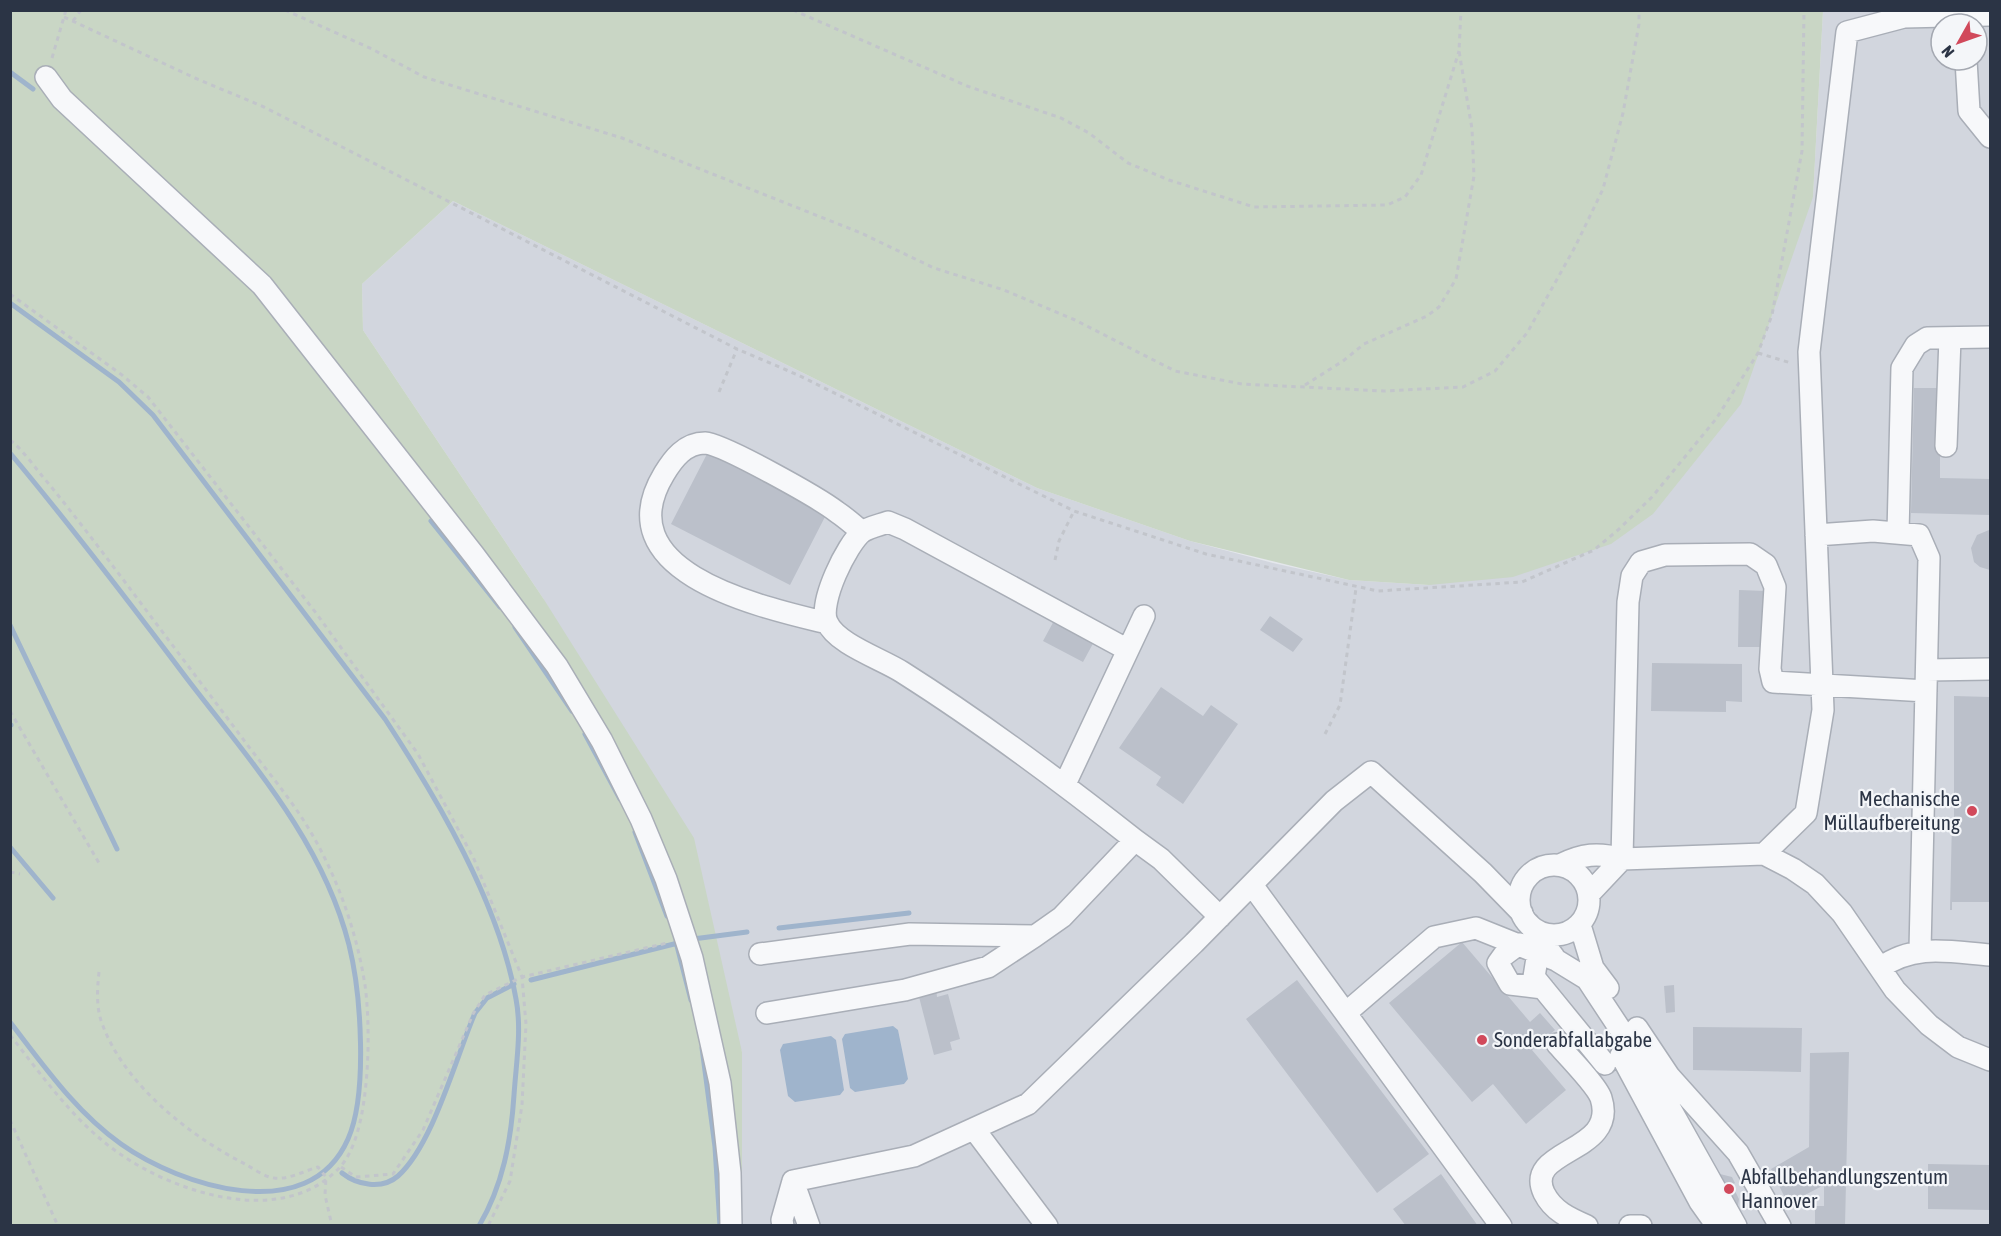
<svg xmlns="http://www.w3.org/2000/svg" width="2001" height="1236" viewBox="0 0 2001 1236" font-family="'Asap Condensed',sans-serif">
	<rect width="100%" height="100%" fill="#e4e7ec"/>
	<path fill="#d2d6de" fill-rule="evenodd" d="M1823 11H1990V1225H742V1052L543 598 363 330 362 284 453 201 1037 488 1190 541 1273 563 1349 580 1429 585 1813 197ZM1941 24H1977V60H1941Z"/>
	<path fill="#c9d6c5" d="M10 11H1823L1813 197 1741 404 1653 514 1611 544 1513 577 1429 585 1349 580 1190 541 1037 488 453 201 362 284 363 330 543 598 694 838 742 1052V1226L11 1225Z"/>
	<path fill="#9fb4cc" d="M893 1026 898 1030 908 1079 904 1084 855 1092 850 1088 842 1039 845 1034Z
		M831 1036 836 1040 844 1090 840 1095 795 1102 788 1096 780 1050 783 1044Z"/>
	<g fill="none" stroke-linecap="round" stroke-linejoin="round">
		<path stroke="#9fb4cc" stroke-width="5" d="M10 72 33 89
			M10 303 119 382 153 415 385 719C438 800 499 903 516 999 522 1030 516 1064 514 1095 511 1141 503 1185 479 1226
			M10 453C72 527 130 603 188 680 251 762 323 842 349 945 361 993 368 1094 348 1139 309 1228 180 1186 121 1144 76 1112 44 1066 10 1022
			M431 521 500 607
			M10 625 117 849
			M515 627 572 711
			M10 725H11
			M585 734 620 799
			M635 832 667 916
			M10 847 53 898
			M779 928 909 913
			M693 939 747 932
			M676 942 691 1000
			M531 980 678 943
			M702 1048 715 1147 720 1226
			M342 1173C357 1185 382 1190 398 1176 433 1145 456 1057 475 1013L487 998 514 984"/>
	</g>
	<path fill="#bbc0ca" d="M1914 388H1942L1941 439H1935V451H1940V478L1990 479V515L1911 513Z
		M709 450 828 511 790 585 671 524Z
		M1989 530H1990V570L1980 567 1974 562 1971 548 1977 535Z
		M1739 590 1766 591 1765 647H1738Z
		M1270 616 1303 639 1293 652 1260 630Z
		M1056 617 1096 638 1083 662 1043 641Z
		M1652 663 1742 664V702L1726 701V712L1651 711Z
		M1161 687 1203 716 1211 705 1238 724 1183 804 1156 785 1161 777 1119 748Z
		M1954 696 1990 697V902H1952V910H1950L1952 820 1954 821Z
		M1462 942 1530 1022 1540 1013 1555 1030 1532 1050 1566 1090 1526 1124 1493 1084 1472 1102 1389 1003Z
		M1297 980 1429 1154 1377 1193 1246 1019Z
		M1674 985 1675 1012 1666 1013 1664 986Z
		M936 989 937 997 948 994 960 1039 950 1042 952 1050 934 1055 918 993Z
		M1693 1027 1802 1028 1801 1072 1693 1070Z
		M1849 1052 1845 1226H1815V1206H1824V1185L1788 1204 1771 1169 1809 1147 1810 1053Z
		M1928 1164 1990 1165V1210L1928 1209Z
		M1441 1174 1478 1226H1406L1393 1209Z
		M1720 1174 1732 1177 1735 1183 1732 1185 1739 1199 1738 1206 1727 1203 1719 1182Z"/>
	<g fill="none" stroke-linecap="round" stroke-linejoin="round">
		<defs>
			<path id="minor" d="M1966 60 1969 111 1990 137
				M46 77 62 99 262 285 474 555 557 666 602 741 641 819 666 879 692 958 720 1083 730 1173 731 1226
				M1946 446 1950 338
				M1898 533 1902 368 1916 345 1927 338 1990 337
				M1816 535 1873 531 1919 535 1929 558 1920 950
				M827 623C762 607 604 573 664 474 673 459 685 443 705 443 723 444 819 498 837 512 846 518 854 525 862 532
				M1927 670 1990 669
				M1065 784 1128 650
				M1135 840C1059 780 984 724 902 672 882 659 836 644 827 622 818 603 847 544 862 532 869 527 880 525 888 522L905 529 1128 650 1144 616
				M1764 854 1806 813 1823 710 1809 352 1847 32 1904 17 1990 15
				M1560 865C1582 854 1598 852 1622 859L1764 854 1793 869 1815 884 1842 913 1895 990 1929 1025 1958 1047 1990 1060
				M1519 900a35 35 0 1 1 70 0a35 35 0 1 1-70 0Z
				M1252 885 1501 1226
				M1589 894 1622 859 1628 602 1632 576 1641 562 1665 555 1750 554 1766 565 1775 587 1770 669 1773 682 1926 691
				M1529 924 1554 957
				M1580 925 1593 968 1608 988
				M1519 944 1503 956 1498 963 1510 984 1543 988
				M1538 952 1534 977 1605 1064
				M760 954 910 934 1035 936 1062 917 1135 840 1161 859 1220 917
				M1880 968C1915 943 1950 952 1990 955
				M1347 1012 1434 937 1476 928 1556 960 1587 979 1657 1085 1736 1226
				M767 1013 905 990 988 967 1035 936
				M1637 1028 1669 1076 1738 1153 1780 1226
				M1557 1044C1567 1055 1597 1086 1601 1098 1619 1154 1523 1148 1544 1193 1553 1211 1569 1218 1587 1226
				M1621 1055 1700 1202 1717 1226
				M974 1129 1047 1226
				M793 1181 809 1226
				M783 1226 782 1220 793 1181 914 1156 1028 1104 1194 943 1334 801 1371 772 1483 873 1522 913
				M1630 1226H1641"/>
		</defs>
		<use href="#minor" stroke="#a9aeb7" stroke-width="24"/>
		<path stroke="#c2c5cb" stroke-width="3" stroke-dasharray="4.5 4.5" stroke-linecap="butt" d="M285 10 372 49 424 77 622 138 861 233 934 268 1004 290 1075 320 1175 371 1242 384 1384 391 1463 387 1495 371 1527 333 1575 247 1603 189 1623 113 1639 24V10
			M793 10 967 86 1061 118 1089 133 1128 163 1169 180 1254 207 1387 205 1405 197 1421 175 1459 51
			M64 17 195 78 264 107 737 349 798 375 1074 511 1206 554 1378 591 1522 582 1594 550 1618 530 1652 497 1716 419 1758 353 1772 315 1802 151 1804 10
			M73 21 81 10
			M52 58 66 10
			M10 294 122 375 148 397 316 613 418 754 474 859 522 977 526 1024 522 1105 510 1181 488 1226
			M1758 353 1791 363
			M1305 385 1343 361 1364 344 1427 316 1439 307 1456 279 1474 176 1472 129 1459 51 1461 10
			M719 392 737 349
			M10 440C23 450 33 465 43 477 73 513 100 549 128 586 164 634 201 683 237 731 259 761 284 790 304 821 335 870 356 928 365 985 371 1028 371 1134 340 1167 284 1228 178 1194 120 1154 75 1123 44 1078 10 1035
			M1055 560 1059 541 1074 511
			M10 711 99 863
			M1325 734 1340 705 1356 588
			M10 872 20 874
			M99 972C97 991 96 1009 103 1026 126 1086 190 1136 245 1164 254 1169 265 1177 274 1178 288 1180 304 1171 318 1167L326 1177 325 1195 332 1226
			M10 1120 58 1226
			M341 1167 356 1177 393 1174 423 1130 473 1014 485 995 522 977 667 943"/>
		<use href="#minor" stroke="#f7f8fa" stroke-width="21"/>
	</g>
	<g fill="#d1495b" stroke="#f4f6f9" stroke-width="2">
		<circle cx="1972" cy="811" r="6"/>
		<circle cx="1482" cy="1040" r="6"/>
		<circle cx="1729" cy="1189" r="6"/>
	</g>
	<g text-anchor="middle" stroke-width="4.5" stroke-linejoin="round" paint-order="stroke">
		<g font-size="21" fill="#2b3445" stroke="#f4f6f9" text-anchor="start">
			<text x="1960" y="806" text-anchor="end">Mechanische<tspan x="1960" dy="24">Müllaufbereitung</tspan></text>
			<text x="1494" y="1047">Sonderabfallabgabe</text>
			<text x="1741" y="1184">Abfallbehandlungszentum<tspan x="1741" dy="24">Hannover</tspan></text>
		</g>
	</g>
	<rect width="2001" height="1236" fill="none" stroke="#2b3445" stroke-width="24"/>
	<g transform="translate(1959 42) rotate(230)"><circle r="28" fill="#f4f6f9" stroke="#a4a8b1" stroke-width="1.5"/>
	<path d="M0-4.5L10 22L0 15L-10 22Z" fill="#d1495b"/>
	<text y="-9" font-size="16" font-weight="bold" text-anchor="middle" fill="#2b3445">N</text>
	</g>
</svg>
